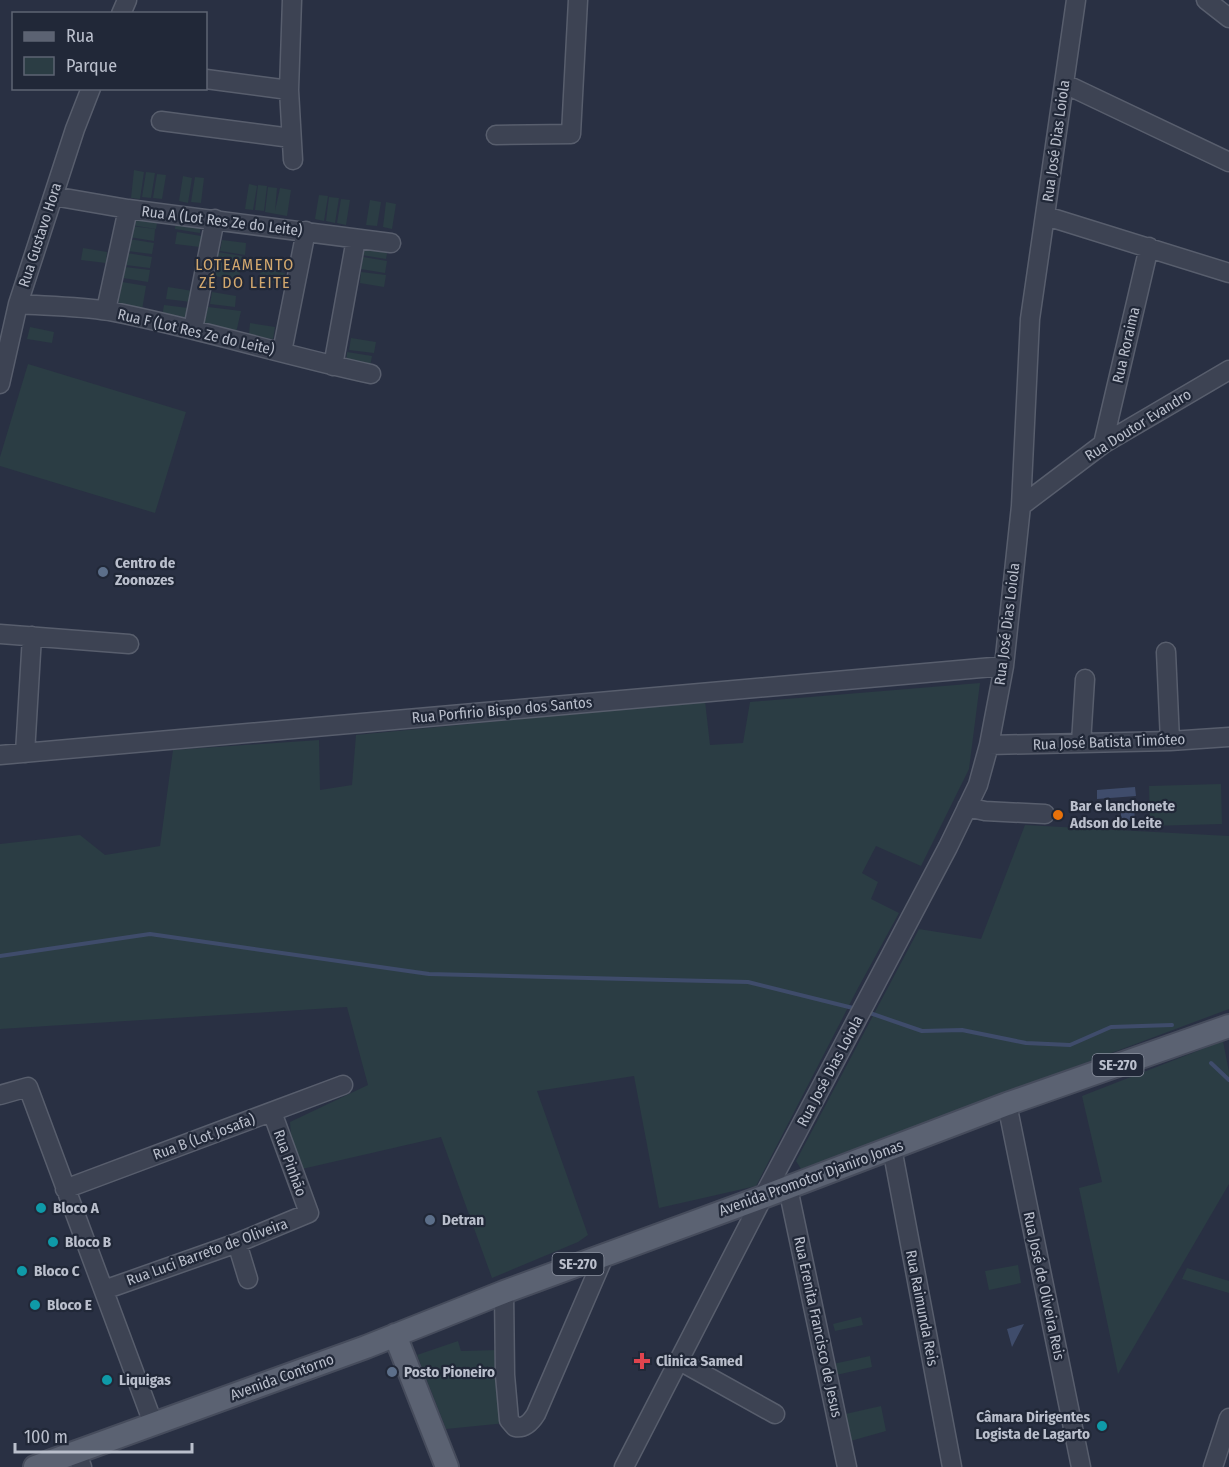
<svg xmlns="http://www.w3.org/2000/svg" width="1229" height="1467" viewBox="0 0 1229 1467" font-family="'Fira Sans Condensed',sans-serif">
	<rect width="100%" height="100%" fill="#293043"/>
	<path fill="#2b3d44" d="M134 170 144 172 140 199 131 198Z
		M146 172 155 173 151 198 142 197Z
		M157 174 166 175 162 199 153 198Z
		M183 176 192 178 188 203 179 201Z
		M195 177 204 178 201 203 191 202Z
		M249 184 257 186 253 210 245 209Z
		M258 185 267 186 264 211 255 210Z
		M268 187 277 188 275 211 280 188 291 190 287 216 265 212Z
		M319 195 328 196 324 221 315 219Z
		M329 197 339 198 335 223 326 221Z
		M341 199 350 200 346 225 337 223Z
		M370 200 381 202 377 226 366 225Z
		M386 202 396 204 392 229 383 227Z
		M133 213 158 217 156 229 131 225Z
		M176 218 201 222 200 233 175 229Z
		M131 226 155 229 154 241 129 237Z
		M177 232 201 236 200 247 175 244Z
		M129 239 154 243 152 254 128 251Z
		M222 240 246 243 245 255 220 251Z
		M363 244 388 248 386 259 362 255Z
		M83 248 107 252 106 263 81 260Z
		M218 252 242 256 239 280 215 276Z
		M127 253 152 257 150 268 126 265Z
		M363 257 387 261 385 273 361 269Z
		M125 267 150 270 148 282 123 278Z
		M261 269 285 273 283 284 259 281Z
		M361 272 386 275 384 287 360 283Z
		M122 282 146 286 142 310 118 306Z
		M168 287 193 291 191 302 166 299Z
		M212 292 236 296 235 307 210 304Z
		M164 305 188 308 186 320 162 316Z
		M208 307 241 311 236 333 204 324Z
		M250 323 275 327 273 339 249 335Z
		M30 327 54 332 52 343 27 339Z
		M351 338 376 342 374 353 349 350Z
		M347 352 372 356 370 367 346 364Z
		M28 364 186 412 155 513 0 466V457Z
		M980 683 969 769 921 866 876 846 862 873 878 882 871 899 899 913 858 988 756 1186 659 1208 634 1076 537 1091 588 1235 578 1242 492 1278 441 1137 302 1169 292 1151 290 1122 368 1085 347 1007 0 1029V844L80 835 105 855 160 846 173 750 319 740 320 790 352 785 356 735 705 701 710 745 743 743 750 702Z
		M1221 784 1222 824 1150 826 1149 786Z
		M1025 825 1229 836V1009L801 1169 796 1161 919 929 981 939Z
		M1223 1041 1229 1072V1184L1118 1374 1079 1188 1102 1182 1082 1096Z
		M1018 1265 1021 1283 989 1290 985 1271Z
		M1187 1268 1229 1281V1293L1182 1279Z
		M861 1317 863 1325 835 1331 833 1324Z
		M458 1341 461 1351 498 1350 506 1423 446 1429 417 1355Z
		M870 1356 872 1367 836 1375 833 1364Z
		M881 1406 886 1431 847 1442 841 1415Z"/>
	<path fill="#3f4c6b" d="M1135 787 1136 796 1097 799V790Z
		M1134 808 1135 821H1121V809Z
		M1024 1324 1012 1347 1007 1329Z"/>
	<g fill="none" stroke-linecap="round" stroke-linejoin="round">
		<path stroke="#3f4c6b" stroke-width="4" d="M0 956 150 934 429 974 748 982 857 1009
			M867 1012 922 1031 962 1030 1026 1043 1070 1045 1111 1027 1172 1025
			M1211 1063 1229 1080"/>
		<defs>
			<path id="minor" d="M292 0 289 90 293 160
				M1206 0 1229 18
				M121 14 127 0
				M206 79 289 90
				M1065 84 1229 162
				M161 121 291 138
				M496 135 571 134 578 0
				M53 196 128 209 391 243
				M1046 216 1229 273
				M18 304C48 306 79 306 109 311 197 328 283 355 371 374
				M106 310 128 209
				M193 329 215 219
				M282 352 306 231
				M333 366 356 239
				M0 384 18 304 75 129 91 88
				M1103 444 1149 247
				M1021 506 1103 444 1229 370
				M0 634 129 644
				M1166 652 1170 741
				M1081 743 1085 679
				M989 745 1170 741 1229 737
				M25 753 32 636
				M0 755 1004 666
				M967 807 985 811 1045 814
				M0 1095 28 1087 153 1423
				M1007 1104 1081 1467
				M892 1148 952 1467
				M788 1188 847 1467
				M65 1189 343 1085
				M237 1243 248 1279
				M104 1290 237 1243 309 1213 272 1112
				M504 1292 505 1375 509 1420 515 1427C525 1429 531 1422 536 1414L605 1254
				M678 1360 775 1414
				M76 1452 82 1467
				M624 1467 763 1197 948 847 978 785 989 745 1004 666 1021 506 1030 319 1076 0
				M1213 1467 1229 1418"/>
			<path id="major" d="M395 1335 447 1467
				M35 1467 366 1347 504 1292 763 1197 1007 1104 1229 1026"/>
		</defs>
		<use href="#minor" stroke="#585e6d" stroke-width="21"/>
		<use href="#major" stroke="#464c5c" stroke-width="26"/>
		<use href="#minor" stroke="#3d4353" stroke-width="18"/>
		<use href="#major" stroke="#5b6272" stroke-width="22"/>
	</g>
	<g fill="#5c6f8a" stroke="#212838" stroke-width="2">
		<circle cx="103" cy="572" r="6"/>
		<circle cx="430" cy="1220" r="6"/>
		<circle cx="392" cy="1372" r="6"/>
	</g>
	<circle fill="#e8710a" stroke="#212838" stroke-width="2" cx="1058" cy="815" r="6"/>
	<g fill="#0f9aa8" stroke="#212838" stroke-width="2">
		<circle cx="41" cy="1208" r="6"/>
		<circle cx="53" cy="1242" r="6"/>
		<circle cx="22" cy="1271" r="6"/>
		<circle cx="35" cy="1305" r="6"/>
		<circle cx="107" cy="1380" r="6"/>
		<circle cx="1102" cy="1426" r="6"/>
	</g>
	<path fill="#e0444e" stroke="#212838" stroke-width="2" d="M639 1352h6v6h6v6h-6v6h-6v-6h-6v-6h6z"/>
	<g text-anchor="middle" stroke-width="4.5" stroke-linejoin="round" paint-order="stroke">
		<g fill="#212838" stroke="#8c92a0" stroke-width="1.5">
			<rect x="1092.5" y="1054" width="51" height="22" rx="4.5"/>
			<rect x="552.5" y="1253" width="51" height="22" rx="4.5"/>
		</g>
		<g font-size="14" font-weight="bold" fill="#babfcc">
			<text x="1118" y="1070">SE-270</text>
			<text x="578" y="1269">SE-270</text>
		</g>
		<g font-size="15" fill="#babfcc" stroke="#212838">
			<text transform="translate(1056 141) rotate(-82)" y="5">Rua José Dias Loiola</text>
			<text transform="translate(222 221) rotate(7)" y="5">Rua A (Lot Res Ze do Leite)</text>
			<text transform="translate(40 235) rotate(-72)" y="5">Rua Gustavo Hora</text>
			<text transform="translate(196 332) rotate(13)" y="5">Rua F (Lot Res Ze do Leite)</text>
			<text transform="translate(1126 345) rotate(-77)" y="5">Rua Roraima</text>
			<text transform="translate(1138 425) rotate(-32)" y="5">Rua Doutor Evandro</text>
			<text transform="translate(1007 624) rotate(-83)" y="5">Rua José Dias Loiola</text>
			<text transform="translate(502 710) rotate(-5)" y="5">Rua Porfirio Bispo dos Santos</text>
			<text transform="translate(1109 742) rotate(-2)" y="5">Rua José Batista Timóteo</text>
			<text transform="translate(830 1071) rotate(-62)" y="5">Rua José Dias Loiola</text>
			<text transform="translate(204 1137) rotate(-20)" y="5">Rua B (Lot Josafa)</text>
			<text transform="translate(290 1163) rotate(70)" y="5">Rua Pinhão</text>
			<text transform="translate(811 1178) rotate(-20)" y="5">Avenida Promotor Djaniro Jonas</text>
			<text transform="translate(207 1252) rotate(-20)" y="5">Rua Luci Barreto de Oliveira</text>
			<text transform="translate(1044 1286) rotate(78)" y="5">Rua José de Oliveira Reis</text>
			<text transform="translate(922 1308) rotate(79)" y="5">Rua Raimunda Reis</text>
			<text transform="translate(818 1327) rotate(78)" y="5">Rua Erenita Francisco de Jesus</text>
			<text transform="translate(282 1377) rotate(-20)" y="5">Avenida Contorno</text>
		</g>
		<g font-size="15" font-weight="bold" fill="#babfcc" stroke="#212838" text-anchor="start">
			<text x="115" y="568">Centro de<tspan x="115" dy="17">Zoonozes</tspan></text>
			<text x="1070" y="811">Bar e lanchonete<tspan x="1070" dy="17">Adson do Leite</tspan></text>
			<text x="53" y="1213">Bloco A</text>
			<text x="442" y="1225">Detran</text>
			<text x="65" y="1247">Bloco B</text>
			<text x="34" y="1276">Bloco C</text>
			<text x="47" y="1310">Bloco E</text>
			<text x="656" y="1366">Clinica Samed</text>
			<text x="404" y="1377">Posto Pioneiro</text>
			<text x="119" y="1385">Liquigas</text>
			<text x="1090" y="1422" text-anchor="end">Câmara Dirigentes<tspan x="1090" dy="17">Logista de Lagarto</tspan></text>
		</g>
		<g font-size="16" letter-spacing="1.5" fill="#d3a86e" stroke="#212838">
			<text x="245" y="270">LOTEAMENTO<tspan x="245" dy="18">ZÉ DO LEITE</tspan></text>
		</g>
	</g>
	<rect x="12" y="12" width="195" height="78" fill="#212838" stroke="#5e6473" stroke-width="1.5"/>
	<rect x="24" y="32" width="30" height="9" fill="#5b6272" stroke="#5e6473" stroke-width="1.5"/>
	<text x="66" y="42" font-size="18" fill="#babfcc">Rua</text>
	<rect x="24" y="57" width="30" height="18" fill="#2b3d44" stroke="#5e6473" stroke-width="1.5"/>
	<text x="66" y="72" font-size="18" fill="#babfcc">Parque</text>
	<path d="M15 1443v9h177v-9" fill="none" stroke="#babfcc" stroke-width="3"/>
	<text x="24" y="1443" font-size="18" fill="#babfcc" stroke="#212838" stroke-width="4.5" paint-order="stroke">100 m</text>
</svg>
